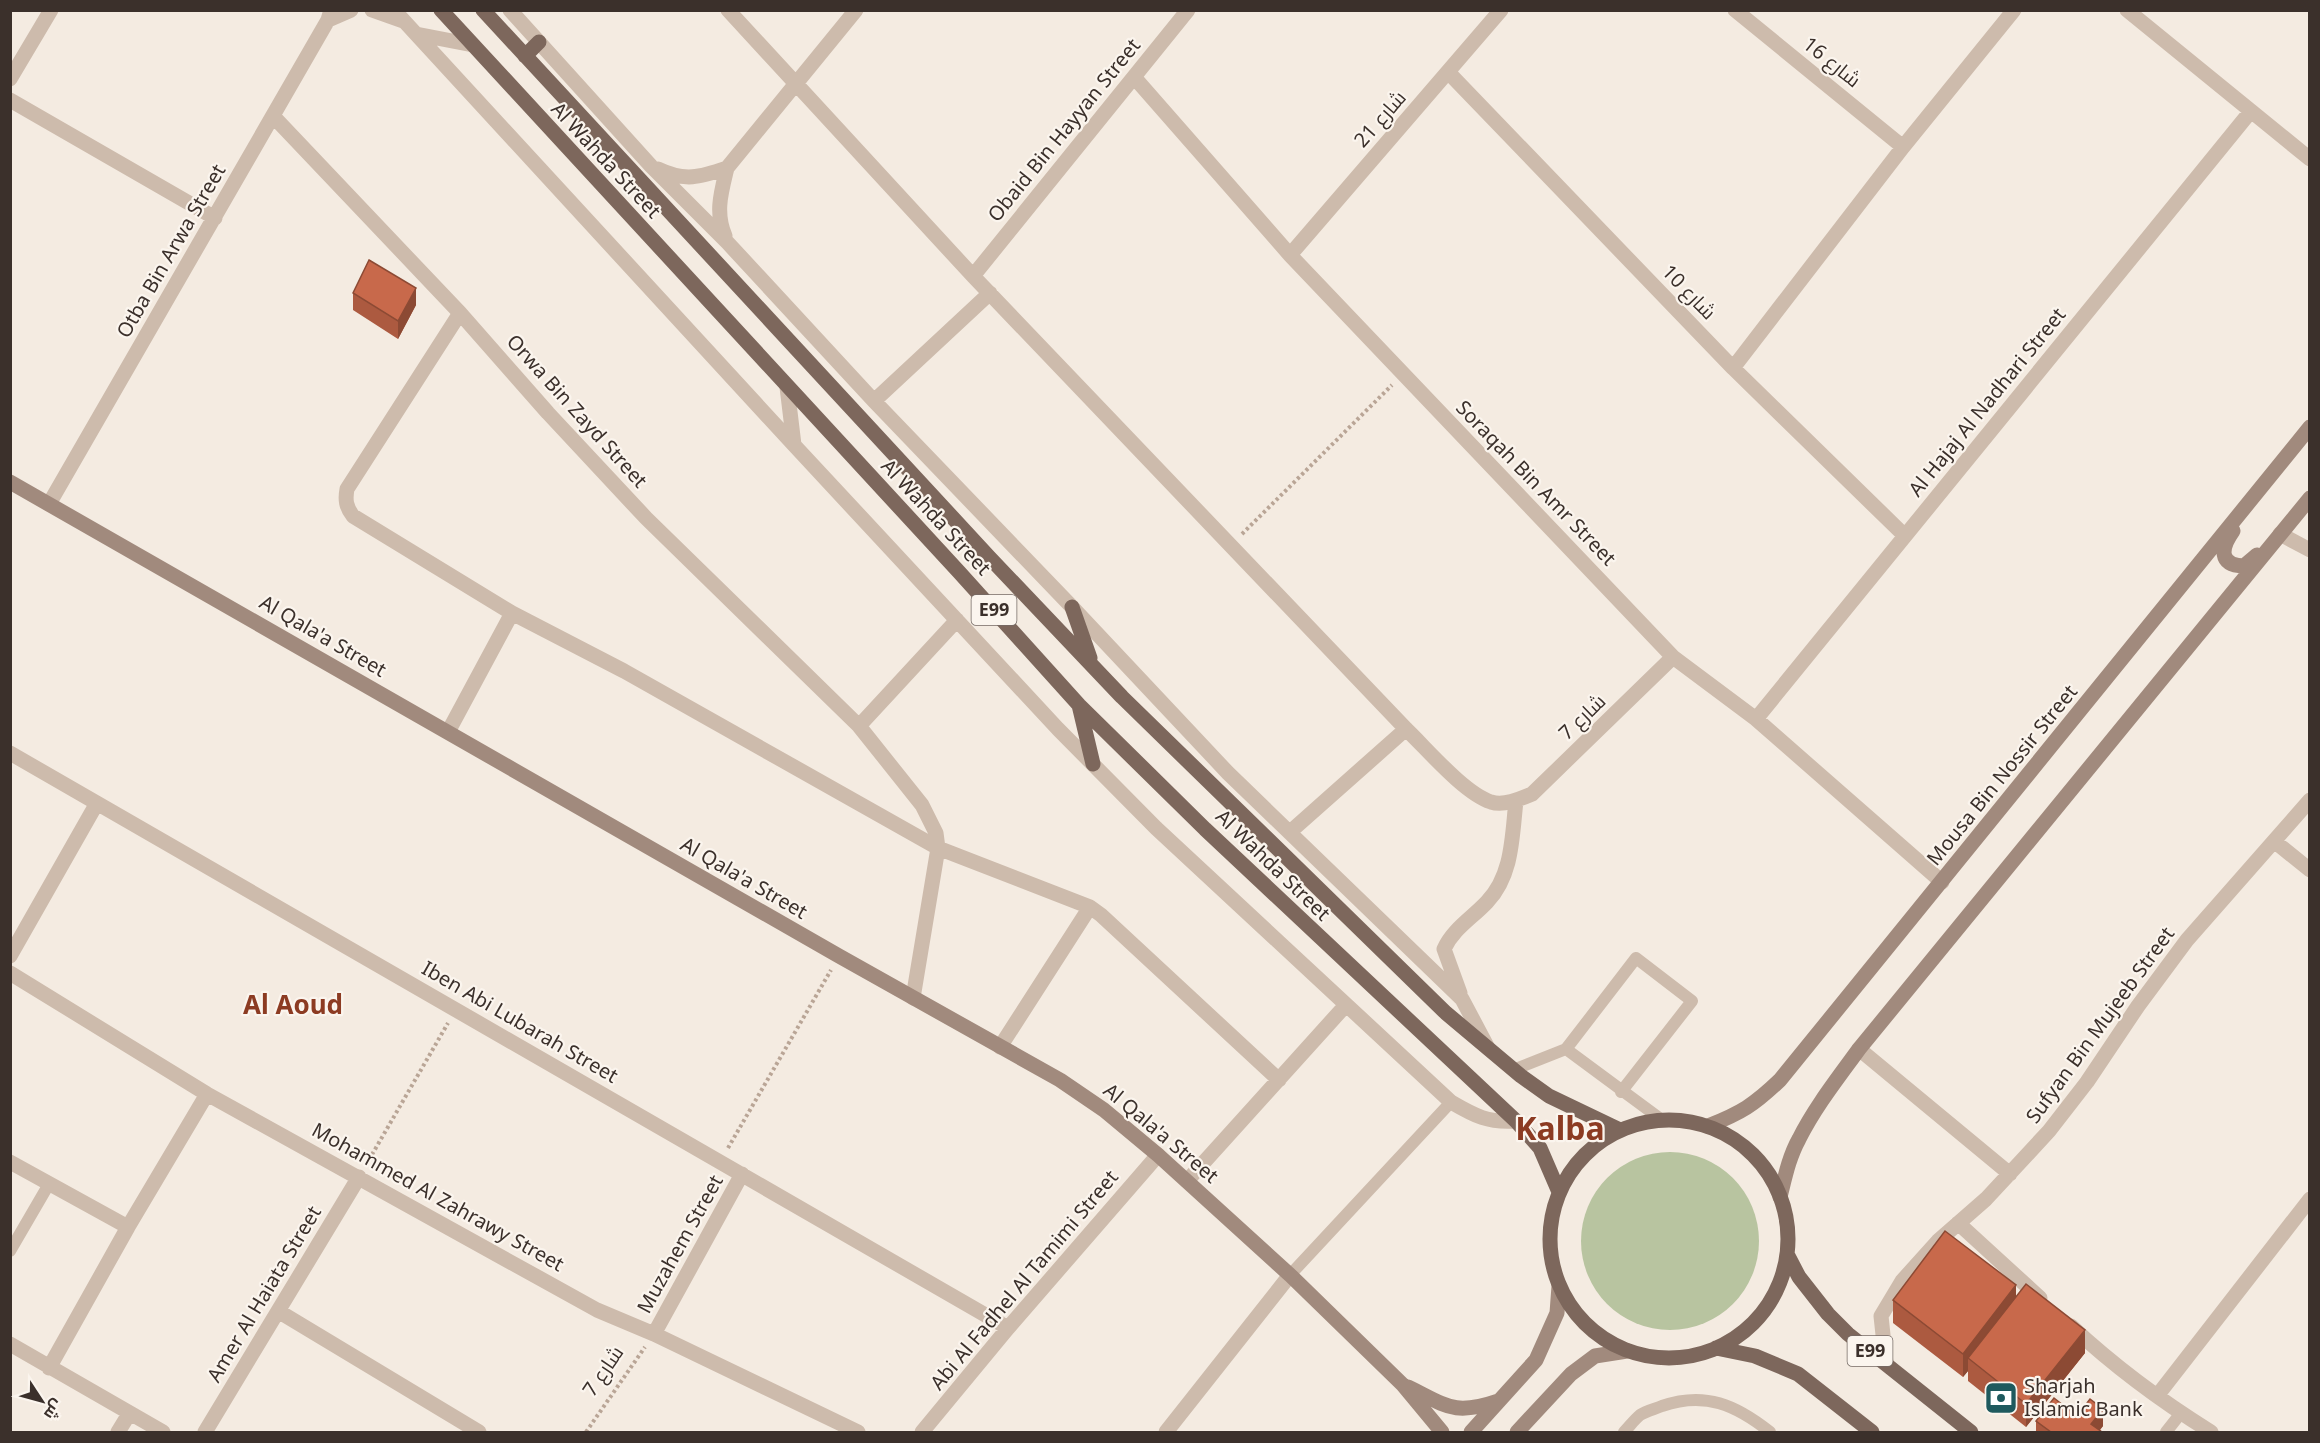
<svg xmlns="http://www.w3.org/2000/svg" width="2320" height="1443" viewBox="0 0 2320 1443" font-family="'Noto Sans',Cairo,sans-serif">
	<rect width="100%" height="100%" fill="#f4ebe1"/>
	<path fill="#b8c4a0" d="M1581 1241a89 89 0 1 1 178 0a89 89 0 1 1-178 0Z"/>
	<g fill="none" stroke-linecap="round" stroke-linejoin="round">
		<path stroke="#b9a596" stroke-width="4" stroke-dasharray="3 3" stroke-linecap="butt" d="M1242 534 1392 385
			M728 1148 831 970
			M366 1165 448 1023
			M586 1432 645 1347"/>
		<path stroke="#cdbbac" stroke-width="12" d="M1566 1049 1662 1120
			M1513 1070 1566 1049 1636 958 1692 1001 1621 1092
			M10 1251 49 1184
			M1290 1275 1451 1102
			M1624 1432C1629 1427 1634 1420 1640 1415 1646 1411 1655 1409 1662 1406 1705 1391 1736 1405 1770 1432
			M2166 1432 2181 1413"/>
		<path stroke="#cdbbac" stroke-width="15" d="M372 10 403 21
			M394 10 416 34 473 45
			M510 10 651 166 727 242 874 401 1072 607 1228 773 1462 999 1488 1048
			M728 10 973 276 1406 729C1428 750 1464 793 1491 802 1504 806 1520 799 1532 794L1673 657
			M1735 10 1903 147
			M2127 10 2310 159
			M328 20 351 10
			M416 34 794 445
			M1448 72 1733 368 1905 536
			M1134 77 1290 255 1673 657 1756 719 1942 882
			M10 79 51 10
			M10 100 215 218
			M273 116 460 313 548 413 646 518 859 726 922 805 936 833 938 848 913 998
			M658 169C685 182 700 177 727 168
			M725 236C715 212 721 193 727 168L856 10
			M1290 255 1501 10
			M973 276 1188 10
			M460 313 347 489C345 500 346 507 353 516L512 613 624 671 938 848 1090 907
			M1733 368 1903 147 2014 10
			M787 387 794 445 1058 729 1156 828 1451 1102C1475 1116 1488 1123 1516 1121
			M874 401 990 293
			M49 504 328 20 331 10
			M2280 534 2310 550
			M1756 719 2251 111
			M859 726 957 620
			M448 732 512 613
			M10 753 1008 1328
			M1290 832 1406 729
			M2274 841 2310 870
			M10 956 97 803
			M10 973 207 1094 597 1310 654 1334 858 1432
			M1460 993 1444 949C1453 929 1472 918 1487 902 1513 875 1512 835 1516 801
			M1000 1047 1090 907 1101 915 1279 1080
			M1859 1049 2010 1174
			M10 1162 128 1227
			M1187 1181 1345 1006
			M1958 1223 2040 1298
			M278 1311 479 1432
			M2071 1326C2114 1366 2161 1401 2211 1432
			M654 1334 742 1174
			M10 1344 163 1432
			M1886 1363 1881 1316 1902 1281 1938 1241 1986 1199 2049 1131 2087 1082 2138 1006 2187 940 2310 800
			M49 1368 128 1227 207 1094
			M2157 1396 2310 1199
			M118 1432 129 1414
			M205 1432 359 1177
			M922 1432 1008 1328 1158 1155
			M1166 1432 1290 1275"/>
		<path stroke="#a18a7d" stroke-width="15" d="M10 482 839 956 1060 1080 1104 1110 1158 1155 1290 1275 1403 1385 1442 1432
			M2233 531C2221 548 2218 565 2244 566L2257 555
			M1708 1126C1741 1113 1754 1105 1780 1080L2310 427
			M1780 1197C1785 1177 1789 1157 1799 1139 1815 1107 1838 1078 1859 1049L2310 498
			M1408 1387C1447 1406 1454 1416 1498 1401
			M1471 1432 1536 1360 1557 1313 1559 1286
			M1517 1432 1571 1374 1595 1356 1627 1351"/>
		<path stroke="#7d675c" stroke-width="15" d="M441 10 959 572 1079 705 1205 829 1516 1121 1540 1148 1559 1192
			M483 10 989 557 1122 697 1446 1013 1521 1076 1549 1096 1620 1130
			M525 56 539 42
			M1072 607 1090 658
			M1079 705 1093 764
			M1550 1239a119 119 0 1 1 238 0a119 119 0 1 1-238 0Z
			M1787 1254 1799 1277 1828 1314 1848 1334 1971 1432
			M1716 1348 1755 1356 1798 1374 1872 1432"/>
	</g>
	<path fill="#ac5a40" d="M353 293 416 305 398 339 353 310Z
		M2016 1297 2085 1353 2026 1427 1968 1381V1371L1963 1377 1893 1323V1300Z
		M2077 1416 2103 1426 2100 1430 2102 1432H2036V1421Z"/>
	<path fill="#8c4a34" d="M416 288V305L398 339V321Z
		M2016 1285V1308L1968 1358V1371L1963 1377V1354Z
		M2085 1330V1353L2026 1427V1404Z
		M2103 1409V1426L2098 1432 2091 1424Z"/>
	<path fill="#c8694b" stroke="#8c4a34" stroke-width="1.5" d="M369 260 416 288 398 321 353 293Z
		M1945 1231 2016 1285 1963 1354 1893 1300Z
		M2026 1284 2085 1330 2026 1404 1968 1358Z
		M2054 1398 2077 1416 2090 1399 2103 1409 2091 1424 2102 1432H2051L2036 1421Z"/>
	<defs>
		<symbol id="bank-square" viewBox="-11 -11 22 22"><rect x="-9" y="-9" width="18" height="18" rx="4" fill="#1f5a5e" stroke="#fbf5ee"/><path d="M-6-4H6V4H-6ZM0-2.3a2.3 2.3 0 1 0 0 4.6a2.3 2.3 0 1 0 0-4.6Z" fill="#fff"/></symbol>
	</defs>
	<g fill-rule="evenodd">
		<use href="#bank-square" x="1982" y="1379" width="38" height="38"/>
	</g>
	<g text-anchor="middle" stroke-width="4.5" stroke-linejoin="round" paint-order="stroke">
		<g fill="#fbf5ee" stroke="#756b66" stroke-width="1.5">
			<rect x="971.5" y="595" width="45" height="30" rx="4.5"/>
			<rect x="1847.5" y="1336" width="45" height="30" rx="4.5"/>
		</g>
		<g font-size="18" font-weight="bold" fill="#3b302b">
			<text x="994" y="616">E99</text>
			<text x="1870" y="1357">E99</text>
		</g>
		<g font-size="20" fill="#3b302b" stroke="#fbf5ee">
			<text transform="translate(1832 62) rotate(39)" y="7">شارع 16</text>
			<text transform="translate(1380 119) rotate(-49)" y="7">شارع 21</text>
			<text transform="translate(1064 130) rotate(-51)" y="7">Obaid Bin Hayyan Street</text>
			<text transform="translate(606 160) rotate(47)" y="7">Al Wahda Street</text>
			<text transform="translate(171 251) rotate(-60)" y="7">Otba Bin Arwa Street</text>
			<text transform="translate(1689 292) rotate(46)" y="7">شارع 10</text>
			<text transform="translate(1987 402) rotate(-51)" y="7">Al Hajaj Al Nadhari Street</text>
			<text transform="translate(577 411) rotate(48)" y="7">Orwa Bin Zayd Street</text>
			<text transform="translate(1536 483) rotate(46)" y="7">Soraqah Bin Amr Street</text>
			<text transform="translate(936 517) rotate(47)" y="7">Al Wahda Street</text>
			<text transform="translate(323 636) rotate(30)" y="7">Al Qala'a Street</text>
			<text transform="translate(1582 717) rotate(-44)" y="7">شارع 7</text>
			<text transform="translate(2002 775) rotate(-51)" y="7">Mousa Bin Nossir Street</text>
			<text transform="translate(1273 865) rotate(44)" y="7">Al Wahda Street</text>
			<text transform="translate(744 878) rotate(30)" y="7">Al Qala'a Street</text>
			<text transform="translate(520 1022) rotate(30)" y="7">Iben Abi Lubarah Street</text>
			<text transform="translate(2100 1025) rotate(-54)" y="7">Sufyan Bin Mujeeb Street</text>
			<text transform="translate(1161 1133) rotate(40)" y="7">Al Qala'a Street</text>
			<text transform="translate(438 1197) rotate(29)" y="7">Mohammed Al Zahrawy Street</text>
			<text transform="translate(680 1244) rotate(-61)" y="7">Muzahem Street</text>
			<text transform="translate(1024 1280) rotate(-50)" y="7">Abi Al Fadhel Al Tamimi Street</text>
			<text transform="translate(264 1294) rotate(-59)" y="7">Amer Al Haiata Street</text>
			<text transform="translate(603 1371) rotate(-56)" y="7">شارع 7</text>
		</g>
		<g font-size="20" fill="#3b302b" stroke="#fbf5ee" text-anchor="start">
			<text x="2024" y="1393">Sharjah<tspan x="2024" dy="23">Islamic Bank</tspan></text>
		</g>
		<g font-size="26" font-weight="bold" fill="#8c3b22" stroke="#fbf5ee">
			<text x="293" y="1014">Al Aoud</text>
		</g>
		<g font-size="32" font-weight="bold" fill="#8c3b22" stroke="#fbf5ee">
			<text x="1560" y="1140">Kalba</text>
		</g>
	</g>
	<rect width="2320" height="1443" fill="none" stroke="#3b302b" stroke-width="24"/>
	<g transform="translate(42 1401) rotate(126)" stroke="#fbf5ee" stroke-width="4.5" paint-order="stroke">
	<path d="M0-4.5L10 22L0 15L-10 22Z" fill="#3b302b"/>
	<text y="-9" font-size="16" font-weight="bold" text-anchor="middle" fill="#3b302b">ش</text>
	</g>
</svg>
